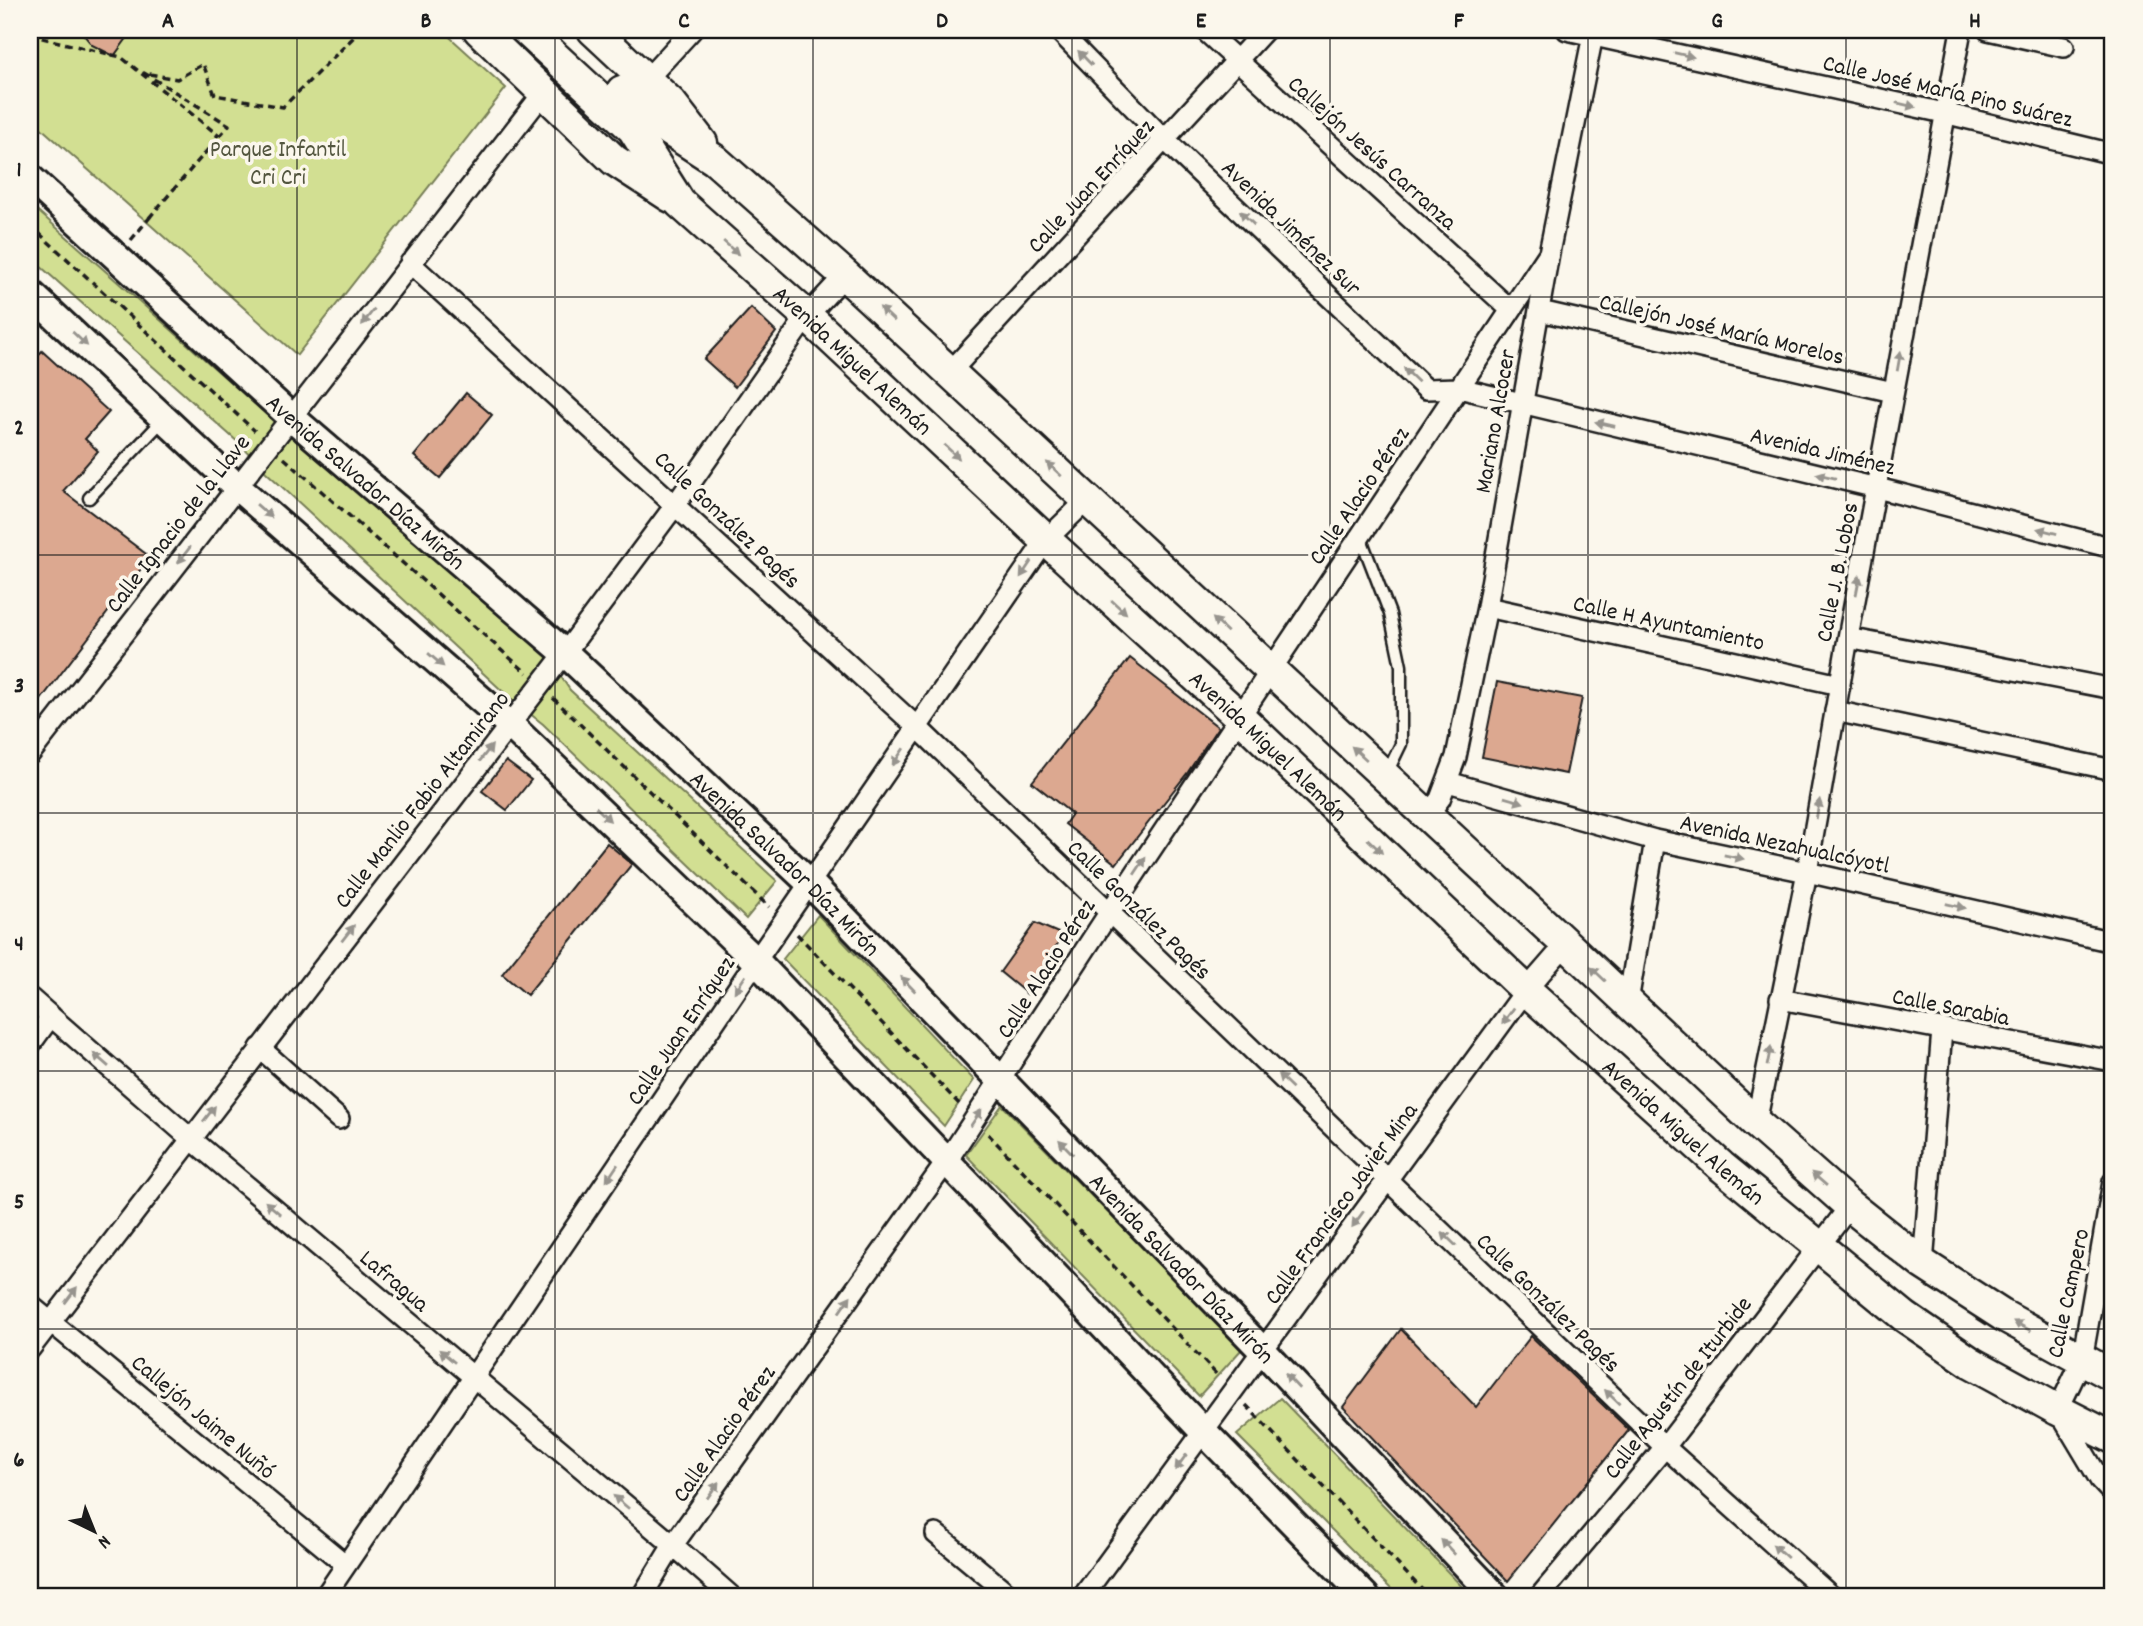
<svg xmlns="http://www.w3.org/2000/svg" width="2143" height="1626" viewBox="0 0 2143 1626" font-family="Dekko,sans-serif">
	<rect width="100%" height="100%" fill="#fbf7ec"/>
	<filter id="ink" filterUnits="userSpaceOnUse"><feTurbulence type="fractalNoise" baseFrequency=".0143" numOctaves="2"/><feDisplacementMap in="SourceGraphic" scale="14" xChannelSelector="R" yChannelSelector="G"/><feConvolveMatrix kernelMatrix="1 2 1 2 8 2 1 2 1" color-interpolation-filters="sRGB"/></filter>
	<g filter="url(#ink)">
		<path fill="#d2df92" stroke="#777e57" stroke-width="2" d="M30 30H442L506 88 297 355 30 118Z
			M30 204 293 438 545 653 570 690 777 881 746 919 543 724 511 699 266 472 240 444 30 257Z
			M818 915 974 1080 944 1126 783 959Z
			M1002 1105 1242 1349 1199 1396 966 1155Z
			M1280 1398 1471 1596H1398L1237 1435Z"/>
		<path fill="#dca890" stroke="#1c1c1c" stroke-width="2" d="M80 30H133L114 56 92 45Z
			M751 308 776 332 735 387 704 359Z
			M42 351 109 412 85 439 98 451 63 491 150 557 30 714V364Z
			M466 393 492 415 440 478 414 456Z
			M1130 658 1218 727 1188 772 1116 864 1065 824 1072 814 1032 782Z
			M1497 682 1582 698 1566 774 1482 757Z
			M506 761 531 780 507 810 482 791Z
			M607 843 632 864 527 995 502 974Z
			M1035 923 1063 935 1027 994 1000 972Z
			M1401 1329 1476 1407 1531 1336 1629 1430 1508 1581 1343 1407Z"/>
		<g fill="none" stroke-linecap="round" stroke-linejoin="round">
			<defs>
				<path id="service" d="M89 498 164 419
					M1360 536 1390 614 1401 666V744L1387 773"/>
				<path id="minor" d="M1058 30 1165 140 1426 389 1459 388 1877 488 2113 548
					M1204 30 1511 310
					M1567 30 1944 113 2113 154
					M1988 30 2064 47
					M647 79 692 30
					M410 263 918 728 1665 1447 1831 1596
					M1540 311 1893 392
					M950 372 1265 30
					M1487 607 1840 685
					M1848 638 2113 689
					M1835 711 2113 770
					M30 754 544 92
					M1448 782 1655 840 1807 872 2113 942
					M1427 816 1440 799 1456 757 1487 607 1549 253 1594 30
					M30 998 190 1138 673 1545 731 1596
					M1780 999 2113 1061
					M1628 1002 1655 840
					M30 1045 51 1016
					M260 1048 339 1119
					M1756 1123 1807 872 1848 638 1961 30
					M2113 1182 2082 1360 2058 1410 2100 1480 2113 1494
					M1923 1264 1942 1030
					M30 1305 346 1565
					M30 1349 565 653 676 504 807 316 845 275
					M936 1534 1011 1596
					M325 1596 756 961 1046 540 1087 500
					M642 1596 673 1545 947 1161 1109 913 1549 253
					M1083 1596 1526 990 1566 944
					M1540 1596 1665 1447 1850 1206"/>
				<g id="secondary">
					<path id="s1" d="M30 178 290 416 565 653 811 884 1262 1350 1495 1596"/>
					<path d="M30 293 237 487 509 724 756 961 1203 1431 1365 1596"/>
				</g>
				<g id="primary">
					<path d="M479 30 614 160 671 197"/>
					<path id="s2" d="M526 30 633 129 680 203 807 316 1046 540 1240 717 1526 990 1721 1166 1905 1317 1972 1363 2058 1410 2113 1438"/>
					<path d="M593 30 671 103 702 143"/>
					<path d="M622 91 650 118 715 160 845 275 1566 944 1756 1123 1850 1206 1923 1264 2002 1315 2113 1376"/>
				</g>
			</defs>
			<use href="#service" stroke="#1c1c1c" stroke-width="15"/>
			<use href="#minor" stroke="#1c1c1c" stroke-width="24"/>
			<use href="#secondary" stroke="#1c1c1c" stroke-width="32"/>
			<use href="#primary" stroke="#1c1c1c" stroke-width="35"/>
			<path stroke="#1c1c1c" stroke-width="3.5" stroke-dasharray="7 5" stroke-linecap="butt" d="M30 35 121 57 218 135 216 137
				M149 218 229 125 144 73 177 79 203 64 215 95 283 107 361 30
				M30 225 255 431
				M131 240 151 216
				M284 458 527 673
				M553 698 769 907
				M797 934 961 1106
				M988 1134 1219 1377
				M1246 1405 1428 1596"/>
			<use href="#service" stroke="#fbf7ec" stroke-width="10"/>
			<use href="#minor" stroke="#fbf7ec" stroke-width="19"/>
			<use href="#secondary" stroke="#fbf7ec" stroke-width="26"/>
			<use href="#primary" stroke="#fbf7ec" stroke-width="30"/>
		</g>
		<defs><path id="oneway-solid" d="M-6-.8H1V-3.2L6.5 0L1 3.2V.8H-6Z" transform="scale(1.75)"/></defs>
		<g fill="#97948e">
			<use href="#oneway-solid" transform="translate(1684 55) rotate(13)"/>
			<use href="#oneway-solid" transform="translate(1085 58) rotate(-134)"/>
			<use href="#oneway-solid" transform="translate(1906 105) rotate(13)"/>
			<use href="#oneway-solid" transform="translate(1247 218) rotate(-136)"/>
			<use href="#oneway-solid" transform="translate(731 248) rotate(42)"/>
			<use href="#oneway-solid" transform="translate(887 314) rotate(-137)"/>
			<use href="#oneway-solid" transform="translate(368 317) rotate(128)"/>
			<use href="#oneway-solid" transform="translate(80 339) rotate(43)"/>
			<use href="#oneway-solid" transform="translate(1899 361) rotate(-80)"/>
			<use href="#oneway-solid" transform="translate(1411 375) rotate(-136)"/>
			<use href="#oneway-solid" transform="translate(1605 424) rotate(-167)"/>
			<use href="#oneway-solid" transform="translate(952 452) rotate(43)"/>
			<use href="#oneway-solid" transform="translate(1054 469) rotate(-137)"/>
			<use href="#oneway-solid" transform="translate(1826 476) rotate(-167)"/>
			<use href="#oneway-solid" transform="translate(264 511) rotate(41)"/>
			<use href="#oneway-solid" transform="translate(2047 531) rotate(-166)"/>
			<use href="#oneway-solid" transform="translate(184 555) rotate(128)"/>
			<use href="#oneway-solid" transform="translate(1026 569) rotate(124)"/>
			<use href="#oneway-solid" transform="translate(1858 585) rotate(-79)"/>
			<use href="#oneway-solid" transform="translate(1119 607) rotate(42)"/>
			<use href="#oneway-solid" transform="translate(1220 625) rotate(-137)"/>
			<use href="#oneway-solid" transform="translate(436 660) rotate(41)"/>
			<use href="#oneway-solid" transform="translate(486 753) rotate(-52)"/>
			<use href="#oneway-solid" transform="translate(1359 753) rotate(-138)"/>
			<use href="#oneway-solid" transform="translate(898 757) rotate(124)"/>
			<use href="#oneway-solid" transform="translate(1514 800) rotate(16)"/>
			<use href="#oneway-solid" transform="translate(1818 809) rotate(-80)"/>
			<use href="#oneway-solid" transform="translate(603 814) rotate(44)"/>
			<use href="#oneway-solid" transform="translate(1375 846) rotate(44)"/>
			<use href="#oneway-solid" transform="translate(1734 857) rotate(12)"/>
			<use href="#oneway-solid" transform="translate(1140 866) rotate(-56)"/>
			<use href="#oneway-solid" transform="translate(1956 906) rotate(13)"/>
			<use href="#oneway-solid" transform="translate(348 933) rotate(-52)"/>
			<use href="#oneway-solid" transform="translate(1598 974) rotate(-137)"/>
			<use href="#oneway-solid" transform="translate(740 984) rotate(124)"/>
			<use href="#oneway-solid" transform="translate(908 984) rotate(-134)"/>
			<use href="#oneway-solid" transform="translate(1508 1016) rotate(126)"/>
			<use href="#oneway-solid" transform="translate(1769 1056) rotate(-79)"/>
			<use href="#oneway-solid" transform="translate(101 1060) rotate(-139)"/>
			<use href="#oneway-solid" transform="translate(1285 1081) rotate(-136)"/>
			<use href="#oneway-solid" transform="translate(209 1114) rotate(-52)"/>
			<use href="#oneway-solid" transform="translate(976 1118) rotate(-56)"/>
			<use href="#oneway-solid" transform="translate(1066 1147) rotate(-134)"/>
			<use href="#oneway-solid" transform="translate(612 1173) rotate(124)"/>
			<use href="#oneway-solid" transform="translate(1819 1179) rotate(-139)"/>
			<use href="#oneway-solid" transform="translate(273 1208) rotate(-140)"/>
			<use href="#oneway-solid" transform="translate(1358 1219) rotate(126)"/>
			<use href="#oneway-solid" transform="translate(1449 1239) rotate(-136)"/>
			<use href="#oneway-solid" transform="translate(71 1295) rotate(-53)"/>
			<use href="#oneway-solid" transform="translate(845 1304) rotate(-55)"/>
			<use href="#oneway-solid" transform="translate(2022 1326) rotate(-151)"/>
			<use href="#oneway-solid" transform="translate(447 1356) rotate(-140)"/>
			<use href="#oneway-solid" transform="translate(1292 1381) rotate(-133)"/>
			<use href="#oneway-solid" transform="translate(1612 1397) rotate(-136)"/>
			<use href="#oneway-solid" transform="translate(1181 1462) rotate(126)"/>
			<use href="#oneway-solid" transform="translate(713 1490) rotate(-55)"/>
			<use href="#oneway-solid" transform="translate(621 1502) rotate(-140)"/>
			<use href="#oneway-solid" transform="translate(1448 1547) rotate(-133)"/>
			<use href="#oneway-solid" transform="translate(1780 1551) rotate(-138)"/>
		</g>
	</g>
	<path fill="none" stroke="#1c1c1c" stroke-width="2" stroke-opacity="0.55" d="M297 30V1596M555 30V1596M813 30V1596M1072 30V1596M1330 30V1596M1588 30V1596M1846 30V1596M30 297H2113M30 555H2113M30 813H2113M30 1071H2113M30 1329H2113"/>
	<g text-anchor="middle" stroke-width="7" stroke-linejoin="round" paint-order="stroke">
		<g font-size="24" fill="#1c1c1c" stroke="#fbf7ec">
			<text transform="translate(1948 90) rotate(13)" y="8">Calle José María Pino Suárez</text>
			<text transform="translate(1373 152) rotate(42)" y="8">Callejón Jesús Carranza</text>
			<text transform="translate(1090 185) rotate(-47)" y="8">Calle Juan Enríquez</text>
			<text transform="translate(1292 227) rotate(44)" y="8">Avenida Jiménez Sur</text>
			<text transform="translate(1722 328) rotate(13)" y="8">Callejón José María Morelos</text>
			<text dy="8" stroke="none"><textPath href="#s2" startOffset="467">Avenida Miguel Alemán</textPath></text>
			<text transform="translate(1494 421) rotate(-80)" y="8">Mariano Alcocer</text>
			<text transform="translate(1823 450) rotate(13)" y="8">Avenida Jiménez</text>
			<text dy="8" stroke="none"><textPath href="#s1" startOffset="453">Avenida Salvador Díaz Mirón</textPath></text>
			<text transform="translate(1358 495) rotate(-56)" y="8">Calle Alacio Pérez</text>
			<text transform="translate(728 519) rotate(43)" y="8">Calle González Pagés</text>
			<text transform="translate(177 523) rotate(-52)" y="8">Calle Ignacio de la Llave</text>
			<text transform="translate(1836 572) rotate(-79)" y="8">Calle J. B. Lobos</text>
			<text transform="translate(1669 622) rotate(12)" y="8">Calle H Ayuntamiento</text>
			<text dy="8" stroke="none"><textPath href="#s2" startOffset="1034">Avenida Miguel Alemán</textPath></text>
			<text transform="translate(421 799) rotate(-52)" y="8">Calle Manlio Fabio Altamirano</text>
			<text transform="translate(1785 843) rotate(12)" y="8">Avenida Nezahualcóyotl</text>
			<text dy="8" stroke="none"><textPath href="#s1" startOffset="1020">Avenida Salvador Díaz Mirón</textPath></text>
			<text transform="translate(1140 909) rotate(44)" y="8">Calle González Pagés</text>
			<text transform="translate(1045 968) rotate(-57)" y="8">Calle Alacio Pérez</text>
			<text transform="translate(1951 1006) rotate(11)" y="8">Calle Sarabia</text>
			<text transform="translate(680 1030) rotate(-56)" y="8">Calle Juan Enríquez</text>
			<text dy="8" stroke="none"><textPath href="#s2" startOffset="1601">Avenida Miguel Alemán</textPath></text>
			<text transform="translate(1340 1203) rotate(-54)" y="8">Calle Francisco Javier Mina</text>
			<text dy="8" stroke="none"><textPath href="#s1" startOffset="1587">Avenida Salvador Díaz Mirón</textPath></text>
			<text transform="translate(395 1280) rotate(40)" y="8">Lafragua</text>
			<text transform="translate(2067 1293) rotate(-78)" y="8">Calle Campero</text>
			<text transform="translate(1549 1302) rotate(44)" y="8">Calle González Pagés</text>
			<text transform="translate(1677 1387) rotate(-52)" y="8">Calle Agustín de Iturbide</text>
			<text transform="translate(204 1416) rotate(40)" y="8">Callejón Jaime Nuñó</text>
			<text transform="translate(723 1433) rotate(-55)" y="8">Calle Alacio Pérez</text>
		</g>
		<g font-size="24" fill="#53563f" stroke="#fbf7ec">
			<text x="278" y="156">Parque Infantil<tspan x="278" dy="28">Cri Cri</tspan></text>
		</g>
	</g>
	<rect width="2143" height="1626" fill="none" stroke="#fbf7ec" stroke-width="77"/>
	<g transform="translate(94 1531) rotate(137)" stroke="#fbf7ec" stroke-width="5" paint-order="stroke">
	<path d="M0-5L12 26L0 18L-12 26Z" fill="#1c1c1c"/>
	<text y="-10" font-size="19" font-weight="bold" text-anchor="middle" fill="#1c1c1c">N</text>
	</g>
	<rect x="38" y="38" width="2066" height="1550" fill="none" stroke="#1c1c1c" stroke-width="2.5"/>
	<g font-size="23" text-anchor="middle" font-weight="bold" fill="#1c1c1c">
		<text x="168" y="27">A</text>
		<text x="426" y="27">B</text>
		<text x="684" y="27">C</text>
		<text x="942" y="27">D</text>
		<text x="1201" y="27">E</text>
		<text x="1459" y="27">F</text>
		<text x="1717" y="27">G</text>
		<text x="1975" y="27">H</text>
		<text x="19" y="176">1</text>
		<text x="19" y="434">2</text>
		<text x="19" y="692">3</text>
		<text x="19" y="950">4</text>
		<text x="19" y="1208">5</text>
		<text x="19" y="1466">6</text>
	</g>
</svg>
